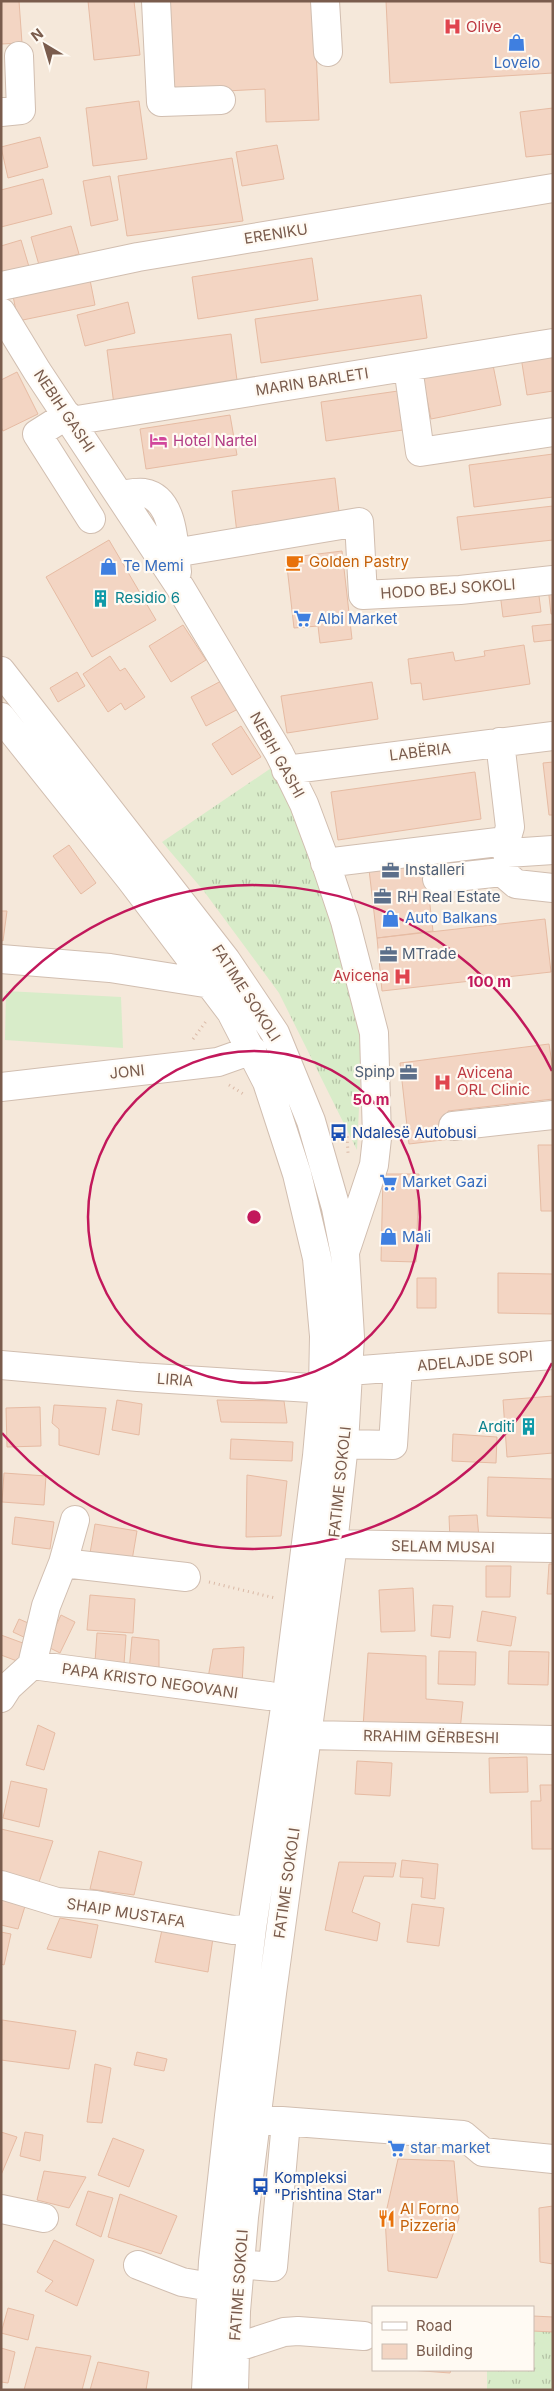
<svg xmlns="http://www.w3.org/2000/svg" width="554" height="2391" viewBox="0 0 554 2391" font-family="Inter,sans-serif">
	<defs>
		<pattern id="grass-tufts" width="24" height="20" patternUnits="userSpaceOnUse" patternTransform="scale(1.25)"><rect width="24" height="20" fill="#d8ecc9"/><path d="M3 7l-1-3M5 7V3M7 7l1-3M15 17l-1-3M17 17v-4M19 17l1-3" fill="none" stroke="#b4c2a5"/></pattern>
	</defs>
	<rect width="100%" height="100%" fill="#fdf6ec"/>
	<path fill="#f5e8da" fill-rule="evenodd" d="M1 1H553V2390H1ZM373 2307H533V2370H373Z"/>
	<path fill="url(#grass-tufts)" d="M280 762 334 926 362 1044 357 1150 279 993 203 890 162 842Z
		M533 2316 553 2318V2390H487V2370H533Z"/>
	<path fill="#d8ecc9" d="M6 991 121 997 123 1048 5 1040Z"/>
	<path fill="#f3d5c3" stroke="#e6bba3" d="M1 1H19L22 43 1 44Z
		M88 1H134L140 55 94 60Z
		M163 1H314L319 120 266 122 265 89 167 94Z
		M386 1H553V73L390 83Z
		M139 101 147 159 93 166 86 108Z
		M553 108V154L526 157 520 112Z
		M40 137 48 167 8 178 1 147Z
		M277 145 284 179 242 186 236 152Z
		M232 158 243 221 127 236 118 176Z
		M110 176 118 220 91 226 83 181Z
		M43 179 52 214 1 227V190Z
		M71 226 79 254 39 265 31 237Z
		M21 240 30 270 1 278V246Z
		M312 258 318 300 198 319 192 277Z
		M89 275 95 305 18 321 12 291Z
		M421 295 427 338 261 363 255 319Z
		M128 302 135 333 85 346 77 315Z
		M231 334 238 388 114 405 107 350Z
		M553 352V391L527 395 521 357Z
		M492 360 501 405 431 419 422 374Z
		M17 372 38 414 3 431 1 427V380Z
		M398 391 403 430 326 441 321 402Z
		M230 415 237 455 146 469 140 429Z
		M553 454V497L474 507 469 465Z
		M335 478 340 520 237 533 232 491Z
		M553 506V540L461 550 457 517Z
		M109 540 156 620 92 657 46 577Z
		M342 551 352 639 320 643 318 626 294 628 286 558Z
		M553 586V614H551L548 587Z
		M538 588 541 612 503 617 500 593Z
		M553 624V640L534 642 532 626Z
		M183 625 206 660 171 682 149 646Z
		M524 645 530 684 423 700 421 683 411 684 408 659 453 652 455 661 485 656 484 651Z
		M110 656 120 671 125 668 145 697 125 710 121 703 108 712 83 674Z
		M77 672 85 686 58 702 50 688Z
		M223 680 238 709 206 726 191 697Z
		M372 682 378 719 287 733 281 696Z
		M241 726 261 757 232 775 212 744Z
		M553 762V815H549L543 763Z
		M475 772 481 819 338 840 331 792Z
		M69 845 96 883 81 894 53 856Z
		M424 854 433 931 377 938 368 861Z
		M1 911H7L3 941 1 940Z
		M545 919 551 972 382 991 377 938Z
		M549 1044 553 1070V1099L448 1111 451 1139 409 1144 400 1063Z
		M538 1145H553V1211H541Z
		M383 1174H419L416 1262 381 1261Z
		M498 1273 553 1274V1314L498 1313Z
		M417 1278H436V1308H417Z
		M553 1396V1453L507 1457 503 1400Z
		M117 1400 142 1404 139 1435 112 1430Z
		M217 1400 284 1401 287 1423 221 1422Z
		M54 1405 106 1408 99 1455 59 1445V1429L52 1423Z
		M40 1407 41 1446 7 1447 6 1408Z
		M453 1434 497 1437 496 1463 452 1461Z
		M231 1439 293 1442 292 1461 230 1459Z
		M4 1473 46 1476 44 1505 2 1502Z
		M247 1475 287 1481 281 1536 246 1537Z
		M488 1477 553 1479 552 1518 487 1516Z
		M477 1515 479 1538 450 1540 449 1516Z
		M15 1517 54 1522 50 1549 12 1544Z
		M95 1524 137 1531 131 1566 89 1559Z
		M549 1564H553V1594H547Z
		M486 1566H511L510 1597H486Z
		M413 1588 415 1631 381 1632 379 1590Z
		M90 1595 135 1599 133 1633 87 1630Z
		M433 1605 453 1606 450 1638 431 1636Z
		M482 1611 516 1617 511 1646 477 1641Z
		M61 1615 75 1622 60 1653 46 1646Z
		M19 1619 35 1626 30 1640 13 1632Z
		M97 1633 126 1635 124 1664 95 1662Z
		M1 1635 31 1646 25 1664 1 1655Z
		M132 1637 159 1640V1675L129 1672Z
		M244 1647 242 1685 207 1684 213 1649Z
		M439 1651 476 1652 475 1685 438 1684Z
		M509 1651 549 1652 548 1685 508 1684Z
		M368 1653 426 1656V1699L463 1702 460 1730 363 1727Z
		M38 1725 55 1733 44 1770 26 1765Z
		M527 1757 528 1792 490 1793 489 1758Z
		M357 1761 392 1763 390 1796 355 1794Z
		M11 1781 47 1789 39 1827 3 1818Z
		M540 1785H553V1849H532L531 1801H541Z
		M1 1829 53 1841 37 1888 1 1879Z
		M99 1851 142 1862 134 1895 90 1889Z
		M402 1860 438 1864 435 1899 421 1897 423 1878 400 1877Z
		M339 1862 396 1863 393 1877 364 1876 352 1912 380 1923 377 1941 325 1930Z
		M1 1897 26 1903 18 1929 1 1925Z
		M412 1904 444 1908 439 1946 407 1942Z
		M60 1918 98 1925 91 1958 47 1949Z
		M163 1925 213 1938 208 1972 155 1962Z
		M1 1932 11 1934 4 1965 1 1964Z
		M2 2020 76 2031 69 2069 1 2060Z
		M137 2052 167 2059 164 2071 134 2065Z
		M95 2064 111 2068 102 2123 87 2122Z
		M1 2132 17 2137 1 2175Z
		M25 2132 43 2135 40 2161 20 2156Z
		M113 2138 144 2150 129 2187 98 2175Z
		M398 2159 454 2161 459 2218 437 2278 388 2271 385 2217Z
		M44 2171 86 2177 69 2208 37 2200Z
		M88 2191 113 2198 101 2237 76 2225Z
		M120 2194 177 2216 161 2254 108 2237Z
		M553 2206V2264L540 2262 539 2208Z
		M54 2240 94 2260 77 2306 45 2291 53 2281 37 2272Z
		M8 2308 34 2315 28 2340 1 2333Z
		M533 2316 553 2317V2332L533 2331Z
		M36 2347 91 2356 82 2390H24Z
		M1 2348 15 2352 8 2383 1 2382Z
		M98 2362 149 2372 146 2390H90Z
		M410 2370H451L450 2373Z"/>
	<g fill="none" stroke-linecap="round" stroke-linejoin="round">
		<defs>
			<path id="minor" d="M156 1 161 102 221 100
				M325 1 328 52
				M1 112 21 110 19 56
				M1 286 138 257 553 188
				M1 312 37 371 180 587 279 753 304 804 323 855 345 921 374 1033 377 1138 374 1165 345 1252
				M408 367 420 452 553 432
				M67 415 37 434 91 519
				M71 421 553 343
				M120 495C128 494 136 492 144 493 175 498 174 548 177 572
				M174 553 359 522 363 595 460 590 553 580
				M1 671 226 960 275 1033 311 1121 336 1208 345 1254 350 1337 344 1444 333 1544 272 1993 244 2217 236 2311 234 2390
				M1 717 131 880 231 1012 267 1082 297 1174 317 1258 324 1336 323 1389 317 1456 287 1694 252 1928 229 2116 213 2262 206 2390
				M286 770 553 736
				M507 853 553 850
				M325 863 506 841 510 827 500 742
				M437 879 502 872 516 884 553 888
				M1 959 110 968 211 984
				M1 1087 218 1062 252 1050
				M453 1126 553 1115
				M1 1365 138 1377 342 1390
				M349 1371 553 1355
				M344 1444 393 1445 398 1367
				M333 1544 553 1548
				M63 1563 186 1577
				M32 1665 269 1696
				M1 1698 8 1687 32 1665 46 1606 63 1563 75 1520
				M308 1735 553 1740
				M1 1885 57 1902 96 1905 233 1930 252 1928
				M256 2119 463 2135 483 2152 553 2159
				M1 2209 44 2218
				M239 2264 273 2267 286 2122
				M138 2265 182 2282 211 2287
				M235 2348 284 2332 298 2331 364 2336"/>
		</defs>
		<use href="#minor" stroke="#d1beb0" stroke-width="30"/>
		<path stroke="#d9b8a5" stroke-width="3" stroke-dasharray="1 4" stroke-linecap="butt" d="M193 1039 207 1020
			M229 1085 245 1095
			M339 1124 347 1137 348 1153
			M209 1582 275 1598"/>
		<use href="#minor" stroke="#fff" stroke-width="28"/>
	</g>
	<g fill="none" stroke="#c2185b" stroke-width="2.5">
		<circle cx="254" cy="1217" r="166"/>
		<path d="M552 1363A332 332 0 0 1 2 1433M2 1001A332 332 0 0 1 552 1071"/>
	</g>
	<defs>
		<symbol id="hospital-bare" viewBox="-9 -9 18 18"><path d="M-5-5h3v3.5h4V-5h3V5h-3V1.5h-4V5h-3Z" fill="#e0444e" stroke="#fffaf3" stroke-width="2.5" paint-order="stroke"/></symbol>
		<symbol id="shop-bare" viewBox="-9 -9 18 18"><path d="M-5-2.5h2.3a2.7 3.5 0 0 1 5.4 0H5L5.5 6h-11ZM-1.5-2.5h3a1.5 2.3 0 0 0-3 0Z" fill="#3f7fe0" stroke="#fffaf3" stroke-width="2.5" paint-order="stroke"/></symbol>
		<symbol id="hotel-bare" viewBox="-9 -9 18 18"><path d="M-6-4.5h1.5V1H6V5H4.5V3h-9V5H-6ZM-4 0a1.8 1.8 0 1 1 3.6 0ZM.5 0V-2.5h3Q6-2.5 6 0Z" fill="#d1479c" stroke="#fffaf3" stroke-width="2.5" paint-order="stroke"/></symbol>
		<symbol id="cafe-bare" viewBox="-9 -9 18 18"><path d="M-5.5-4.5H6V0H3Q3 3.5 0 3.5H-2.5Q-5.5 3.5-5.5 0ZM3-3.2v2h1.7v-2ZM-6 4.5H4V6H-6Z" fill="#e8710a" stroke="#fffaf3" stroke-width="2.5" paint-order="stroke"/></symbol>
		<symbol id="building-bare" viewBox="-9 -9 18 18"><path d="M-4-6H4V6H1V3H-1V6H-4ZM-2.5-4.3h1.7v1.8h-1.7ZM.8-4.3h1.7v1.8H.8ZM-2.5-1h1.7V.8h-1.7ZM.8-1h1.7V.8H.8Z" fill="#0f9aa8" stroke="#fffaf3" stroke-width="2.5" paint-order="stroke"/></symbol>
		<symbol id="supermarket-bare" viewBox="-9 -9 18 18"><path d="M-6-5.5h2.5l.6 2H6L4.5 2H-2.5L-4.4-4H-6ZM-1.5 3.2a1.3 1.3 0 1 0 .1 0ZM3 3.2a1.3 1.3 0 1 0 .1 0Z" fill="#3f7fe0" stroke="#fffaf3" stroke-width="2.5" paint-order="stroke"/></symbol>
		<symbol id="office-bare" viewBox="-9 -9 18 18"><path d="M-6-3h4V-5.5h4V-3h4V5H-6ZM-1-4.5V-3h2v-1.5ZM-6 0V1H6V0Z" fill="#5c6f8a" stroke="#fffaf3" stroke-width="2.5" paint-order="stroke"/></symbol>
		<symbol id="bus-bare" viewBox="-9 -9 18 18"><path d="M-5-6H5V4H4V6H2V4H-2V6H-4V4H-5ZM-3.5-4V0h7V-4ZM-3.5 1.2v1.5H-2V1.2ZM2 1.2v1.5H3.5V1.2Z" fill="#1a4fb4" stroke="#fffaf3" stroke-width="2.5" paint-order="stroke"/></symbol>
		<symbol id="restaurant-bare" viewBox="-9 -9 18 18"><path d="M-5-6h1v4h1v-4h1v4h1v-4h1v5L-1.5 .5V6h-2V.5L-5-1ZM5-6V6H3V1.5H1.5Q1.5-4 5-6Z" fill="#e8710a" stroke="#fffaf3" stroke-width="2.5" paint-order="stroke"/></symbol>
	</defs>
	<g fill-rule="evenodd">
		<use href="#hospital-bare" x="440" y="14" width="25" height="25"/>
		<use href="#shop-bare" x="504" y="30" width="25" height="25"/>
		<use href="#hotel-bare" x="146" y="428" width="25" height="25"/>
		<use href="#cafe-bare" x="282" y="550" width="25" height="25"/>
		<use href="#shop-bare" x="96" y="554" width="25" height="25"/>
		<use href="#building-bare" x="88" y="586" width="25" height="25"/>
		<use href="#supermarket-bare" x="290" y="606" width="25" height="25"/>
		<use href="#office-bare" x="378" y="858" width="25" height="25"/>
		<use href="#office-bare" x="370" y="884" width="25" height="25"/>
		<use href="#shop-bare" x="378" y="906" width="25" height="25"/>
		<use href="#office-bare" x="376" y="942" width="25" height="25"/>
		<use href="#hospital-bare" x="390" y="964" width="25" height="25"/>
		<use href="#office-bare" x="396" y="1060" width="25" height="25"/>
		<use href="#hospital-bare" x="430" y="1070" width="25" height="25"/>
		<use href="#bus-bare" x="326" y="1120" width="25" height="25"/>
		<use href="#supermarket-bare" x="376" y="1170" width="25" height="25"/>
		<use href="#shop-bare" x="376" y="1224" width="25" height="25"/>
		<use href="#building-bare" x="516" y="1414" width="25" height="25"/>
		<use href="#supermarket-bare" x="384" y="2136" width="25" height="25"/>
		<use href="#bus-bare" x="248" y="2174" width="25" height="25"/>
		<use href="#restaurant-bare" x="374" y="2206" width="25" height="25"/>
	</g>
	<g text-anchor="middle" stroke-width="4.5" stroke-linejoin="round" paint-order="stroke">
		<g font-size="15" fill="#be3a42" stroke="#fffaf3" text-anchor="start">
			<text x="466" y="32">Olive</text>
			<text x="389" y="981" text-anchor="end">Avicena</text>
			<text x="457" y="1078">Avicena<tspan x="457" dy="17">ORL Clinic</tspan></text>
		</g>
		<g font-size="15" fill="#366cbe" stroke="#fffaf3" text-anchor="start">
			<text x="517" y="68" text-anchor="middle">Lovelo</text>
			<text x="123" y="571">Te Memi</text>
			<text x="317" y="624">Albi Market</text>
			<text x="405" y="923">Auto Balkans</text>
			<text x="402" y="1187">Market Gazi</text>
			<text x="402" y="1242">Mali</text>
			<text x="410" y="2153">star market</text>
		</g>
		<g font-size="15" fill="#7a5c4d" stroke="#fffaf3">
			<text transform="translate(276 234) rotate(-9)" y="5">ERENIKU</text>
			<text transform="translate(312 382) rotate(-9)" y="5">MARIN BARLETI</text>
			<text transform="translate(64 411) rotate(56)" y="5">NEBIH GASHI</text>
			<text transform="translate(448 589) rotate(-4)" y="5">HODO BEJ SOKOLI</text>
			<text transform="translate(420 752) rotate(-7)" y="5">LABËRIA</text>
			<text transform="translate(277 755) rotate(61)" y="5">NEBIH GASHI</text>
			<text transform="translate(246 993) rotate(57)" y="5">FATIME SOKOLI</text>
			<text transform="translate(127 1072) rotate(-6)" y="5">JONI</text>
			<text transform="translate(475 1361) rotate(-5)" y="5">ADELAJDE SOPI</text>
			<text transform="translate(175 1380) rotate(4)" y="5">LIRIA</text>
			<text transform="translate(340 1482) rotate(-84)" y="5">FATIME SOKOLI</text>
			<text transform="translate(443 1547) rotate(1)" y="5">SELAM MUSAI</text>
			<text transform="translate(150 1681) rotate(8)" y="5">PAPA KRISTO NEGOVANI</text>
			<text transform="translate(431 1737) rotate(1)" y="5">RRAHIM GËRBESHI</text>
			<text transform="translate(287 1883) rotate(-82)" y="5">FATIME SOKOLI</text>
			<text transform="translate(126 1913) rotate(9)" y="5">SHAIP MUSTAFA</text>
			<text transform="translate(239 2285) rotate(-86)" y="5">FATIME SOKOLI</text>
		</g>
		<g font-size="15" fill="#b23c85" stroke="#fffaf3" text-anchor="start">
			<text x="173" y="446">Hotel Nartel</text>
		</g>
		<g font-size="15" fill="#c56008" stroke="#fffaf3" text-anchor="start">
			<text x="309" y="567">Golden Pastry</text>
			<text x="400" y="2214">Al Forno<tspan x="400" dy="17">Pizzeria</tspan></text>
		</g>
		<g font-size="15" fill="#0d838f" stroke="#fffaf3" text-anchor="start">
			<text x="115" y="603">Residio 6</text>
			<text x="515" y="1432" text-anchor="end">Arditi</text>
		</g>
		<g font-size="15" fill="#4e5e75" stroke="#fffaf3" text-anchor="start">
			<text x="405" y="875">Installeri</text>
			<text x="397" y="902">RH Real Estate</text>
			<text x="402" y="959">MTrade</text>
			<text x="395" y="1077" text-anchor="end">Spinp</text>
		</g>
		<g font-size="15" fill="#164399" stroke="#fffaf3" text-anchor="start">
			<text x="352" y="1138">Ndalesë Autobusi</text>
			<text x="274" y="2183">Kompleksi<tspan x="274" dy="17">"Prishtina Star"</tspan></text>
		</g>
	</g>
	<circle cx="254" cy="1217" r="8" fill="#c2185b" stroke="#fffaf3" stroke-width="2.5"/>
	<g font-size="15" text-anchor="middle" font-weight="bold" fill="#c2185b" stroke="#fffaf3" stroke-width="4.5" stroke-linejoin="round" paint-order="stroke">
		<text x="489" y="987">100 m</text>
		<text x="371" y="1105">50 m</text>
	</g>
	<rect width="554" height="2391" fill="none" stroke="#7a5c4d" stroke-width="5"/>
	<rect x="372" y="2306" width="162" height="65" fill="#fffaf3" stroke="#cabbb1"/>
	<rect x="382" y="2322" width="25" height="8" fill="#ffffff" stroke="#cabbb1"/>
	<text x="416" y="2331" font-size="15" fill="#7a5c4d">Road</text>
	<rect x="382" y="2344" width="25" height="15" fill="#f3d5c3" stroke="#cabbb1"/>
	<text x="416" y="2356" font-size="15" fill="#7a5c4d">Building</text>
	<g transform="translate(45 45) rotate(322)" stroke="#fffaf3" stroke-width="4" paint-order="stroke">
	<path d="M0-4L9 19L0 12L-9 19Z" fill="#7a5c4d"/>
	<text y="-8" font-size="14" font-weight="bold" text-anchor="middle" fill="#7a5c4d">N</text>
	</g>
</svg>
